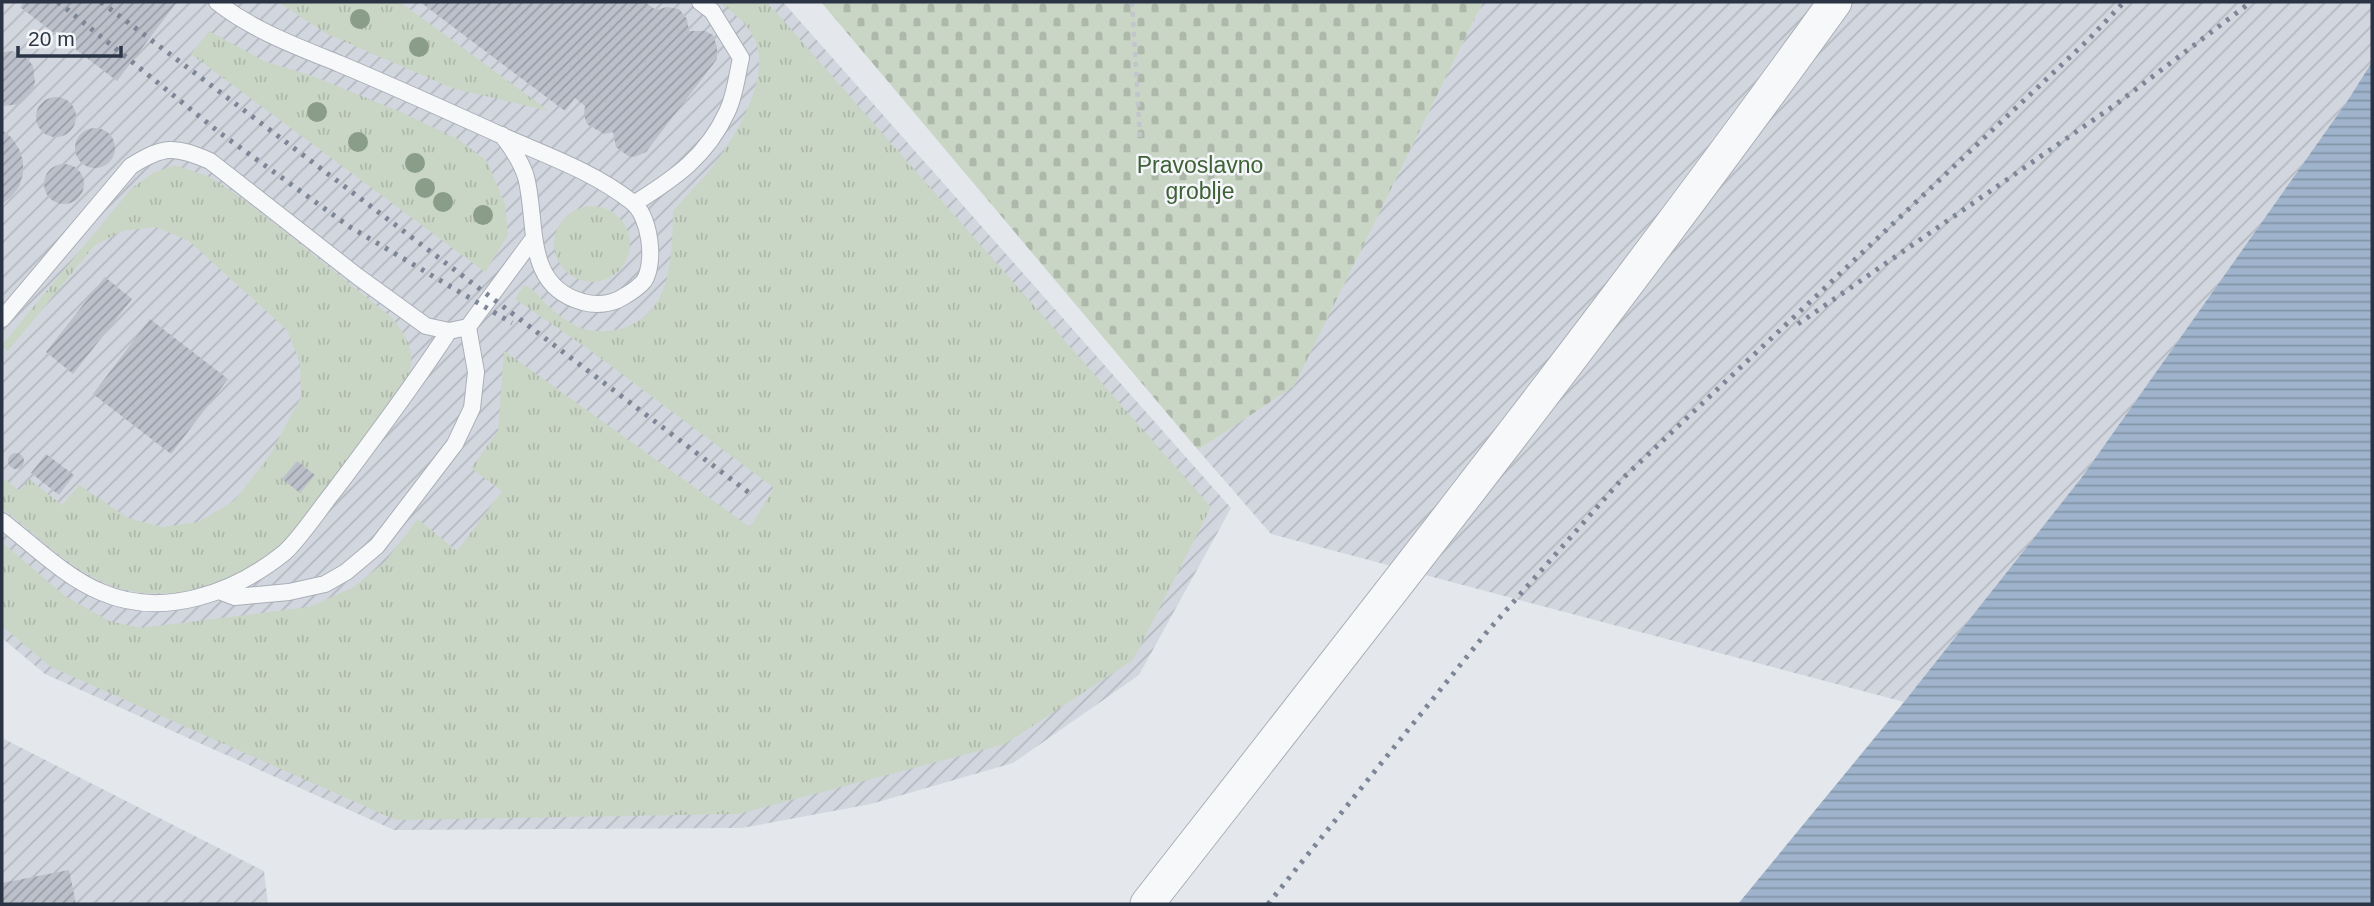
<svg xmlns="http://www.w3.org/2000/svg" width="2374" height="906" viewBox="0 0 2374 906" font-family="Helvetica,sans-serif">
	<defs>
		<pattern id="industrial-furrows" width="10" height="10" patternUnits="userSpaceOnUse" patternTransform="scale(1.75)"><rect width="10" height="10" fill="#d2d6de"/><path d="M-1 1l2-2M0 10L10 0M9 11l2-2" fill="none" stroke="#b4b8c0"/></pattern>
		<pattern id="grass-tufts" width="24" height="20" patternUnits="userSpaceOnUse" patternTransform="scale(1.75)"><rect width="24" height="20" fill="#c9d6c5"/><path d="M3 7l-1-3M5 7V3M7 7l1-3M15 17l-1-3M17 17v-4M19 17l1-3" fill="none" stroke="#adb8ab"/></pattern>
		<pattern id="cemetery-stones" width="16" height="16" patternUnits="userSpaceOnUse" patternTransform="scale(1.75)"><rect width="16" height="16" fill="#c9d6c5"/><path d="M2 7V4a2 2 0 0 1 4 0v3zM10 15v-3a2 2 0 0 1 4 0v3z" fill="#adb8ab"/></pattern>
		<pattern id="water-rules" width="6" height="5" patternUnits="userSpaceOnUse" patternTransform="scale(1.75)"><rect width="6" height="5" fill="#9fb4cc"/><path d="M0 2.5h6" fill="none" stroke="#8293a7"/></pattern>
		<pattern id="building-hatch" width="6" height="6" patternUnits="userSpaceOnUse" patternTransform="scale(1.75)"><rect width="6" height="6" fill="#bbc0ca"/><path d="M-1 1l2-2M0 6l6-6M5 7l2-2" fill="none" stroke="#989da6"/></pattern>
	</defs>
	<rect width="100%" height="100%" fill="#e4e7ec"/>
	<path fill="url(#industrial-furrows)" d="M2 2H783L1231 508 1139 675 1013 763 871 804 742 828 394 830 45 674 2 638Z
		M1483 2H2372V62L2348 100 2082 477 1904 702 1271 534 1198 450 1294 385Z
		M2 738 264 871 268 904H2Z"/>
	<path fill="url(#grass-tufts)" d="M278 2H400L549 111 452 88 327 34Z
		M719 2H767L1211 507 1133 660 1005 744 738 814 396 820 51 667 2 626 3 543 65 596 109 621 141 628 309 607 352 588 384 563 418 519 457 551 502 491 471 468 498 431 504 351 750 527 774 488 587 348 515 299 524 285C534 288 540 298 548 306 555 313 565 319 574 325 586 332 601 332 615 330 673 319 672 256 673 211 686 195 701 182 713 166 736 136 774 74 753 36 745 21 732 12 719 2Z
		M209 31 264 61 315 77 403 113 458 139 487 161 505 204 508 235 485 272 191 54Z
		M175 165 210 177 246 201 390 316C412 341 417 356 404 388 375 424 347 460 318 497 306 513 294 533 278 546 233 586 162 608 105 583 67 566 34 533 2 508V477L20 491 29 479 62 505 79 485 128 518 163 527 198 522 234 501 270 455 301 397 300 362 287 330 189 241 156 227 122 231 95 245 8 351 2 345 131 189 153 173Z
		M554 244a38 38 0 1 1 76 0a38 38 0 1 1-76 0Z"/>
	<path fill="url(#cemetery-stones)" d="M821 2H1483L1294 386 1198 450Z"/>
	<path fill="url(#water-rules)" d="M2372 62V904H1738L1904 702 2082 477 2348 100Z"/>
	<path fill="url(#building-hatch)" d="M24 2H177L117 81 20 7Z
		M420 2H645L656 10 667 7 679 9 687 19 689 31H705L713 35 717 47V59L646 152 634 157 628 156 616 147 613 132 604 134 587 124 584 115 585 106 575 98 565 111Z
		M13 51 28 59 33 66 35 83 32 92 20 104 3 106 2 52Z
		M36 117a20 20 0 1 1 40 0a20 20 0 1 1-40 0Z
		M75 148a20 20 0 1 1 40 0a20 20 0 1 1-40 0Z
		M2 130 12 138 19 149 23 161V174L19 187 11 197 2 204Z
		M44 184a20 20 0 1 1 40 0a20 20 0 1 1-40 0Z
		M105 277 132 299 73 374 46 352Z
		M150 319 228 379 171 454 93 394Z
		M8 461a8 8 0 1 1 16 0a8 8 0 1 1-16 0Z
		M46 454 74 475 59 495 31 473Z
		M297 461 315 475 300 493 282 479Z
		M69 870 76 904H2V883Z"/>
	<g fill="none" stroke-linecap="round" stroke-linejoin="round">
		<defs>
			<path id="lane" d="M217 2C252 30 298 47 340 64 395 87 450 112 505 137 548 156 594 172 632 202 650 216 656 262 644 281 639 287 630 293 623 297 612 304 596 306 583 302 523 286 538 222 526 177 521 161 512 148 502 135
				M635 203C675 178 707 156 727 112 735 96 737 75 741 58L712 11 700 2
				M2 319 131 166C164 145 175 146 210 161L357 276 426 326 449 331 468 327 533 239
				M2 521C33 545 65 577 101 592 163 619 234 593 284 553 300 539 320 508 334 491 374 438 413 386 449 331
				M219 591 235 597 289 592 325 584 346 572 377 546 455 444 472 408 476 372 468 327"/>
			<path id="street" d="M1147 904C1380 606 1614 309 1835 2"/>
		</defs>
		<use href="#lane" stroke="#a9aeb7" stroke-width="18"/>
		<use href="#street" stroke="#a9aeb7" stroke-width="35"/>
		<path stroke="#c2c5cb" stroke-width="4.5" stroke-dasharray="5 5" stroke-linecap="butt" d="M1132 2 1140 137"/>
		<use href="#lane" stroke="#f7f8fa" stroke-width="16"/>
		<use href="#street" stroke="#f7f8fa" stroke-width="33"/>
		<path stroke="#7d8696" stroke-width="5" stroke-dasharray="3.5 7" stroke-linecap="butt" d="M58 2 220 133 350 227 512 323
			M101 2 752 495
			M1798 324 2115 105 2251 2
			M1268 904 1486 633 1622 479 2088 40 2124 2"/>
	</g>
	<g fill="#899d89">
		<circle cx="360" cy="19" r="10"/>
		<circle cx="419" cy="47" r="10"/>
		<circle cx="317" cy="112" r="10"/>
		<circle cx="358" cy="142" r="10"/>
		<circle cx="415" cy="163" r="10"/>
		<circle cx="425" cy="188" r="10"/>
		<circle cx="443" cy="202" r="10"/>
		<circle cx="483" cy="215" r="10"/>
	</g>
	<g text-anchor="middle" stroke-width="5" stroke-linejoin="round" paint-order="stroke">
		<g font-size="23" fill="#3f6138" stroke="#f4f6f9">
			<text x="1200" y="173">Pravoslavno<tspan x="1200" dy="26">groblje</tspan></text>
		</g>
	</g>
	<rect width="2374" height="906" fill="none" stroke="#2b3445" stroke-width="7"/>
	<path d="M18 46v10h103v-10" fill="none" stroke="#2b3445" stroke-width="3.5"/>
	<text x="28" y="46" font-size="21" fill="#2b3445" stroke="#f4f6f9" stroke-width="5" paint-order="stroke">20 m</text>
</svg>
